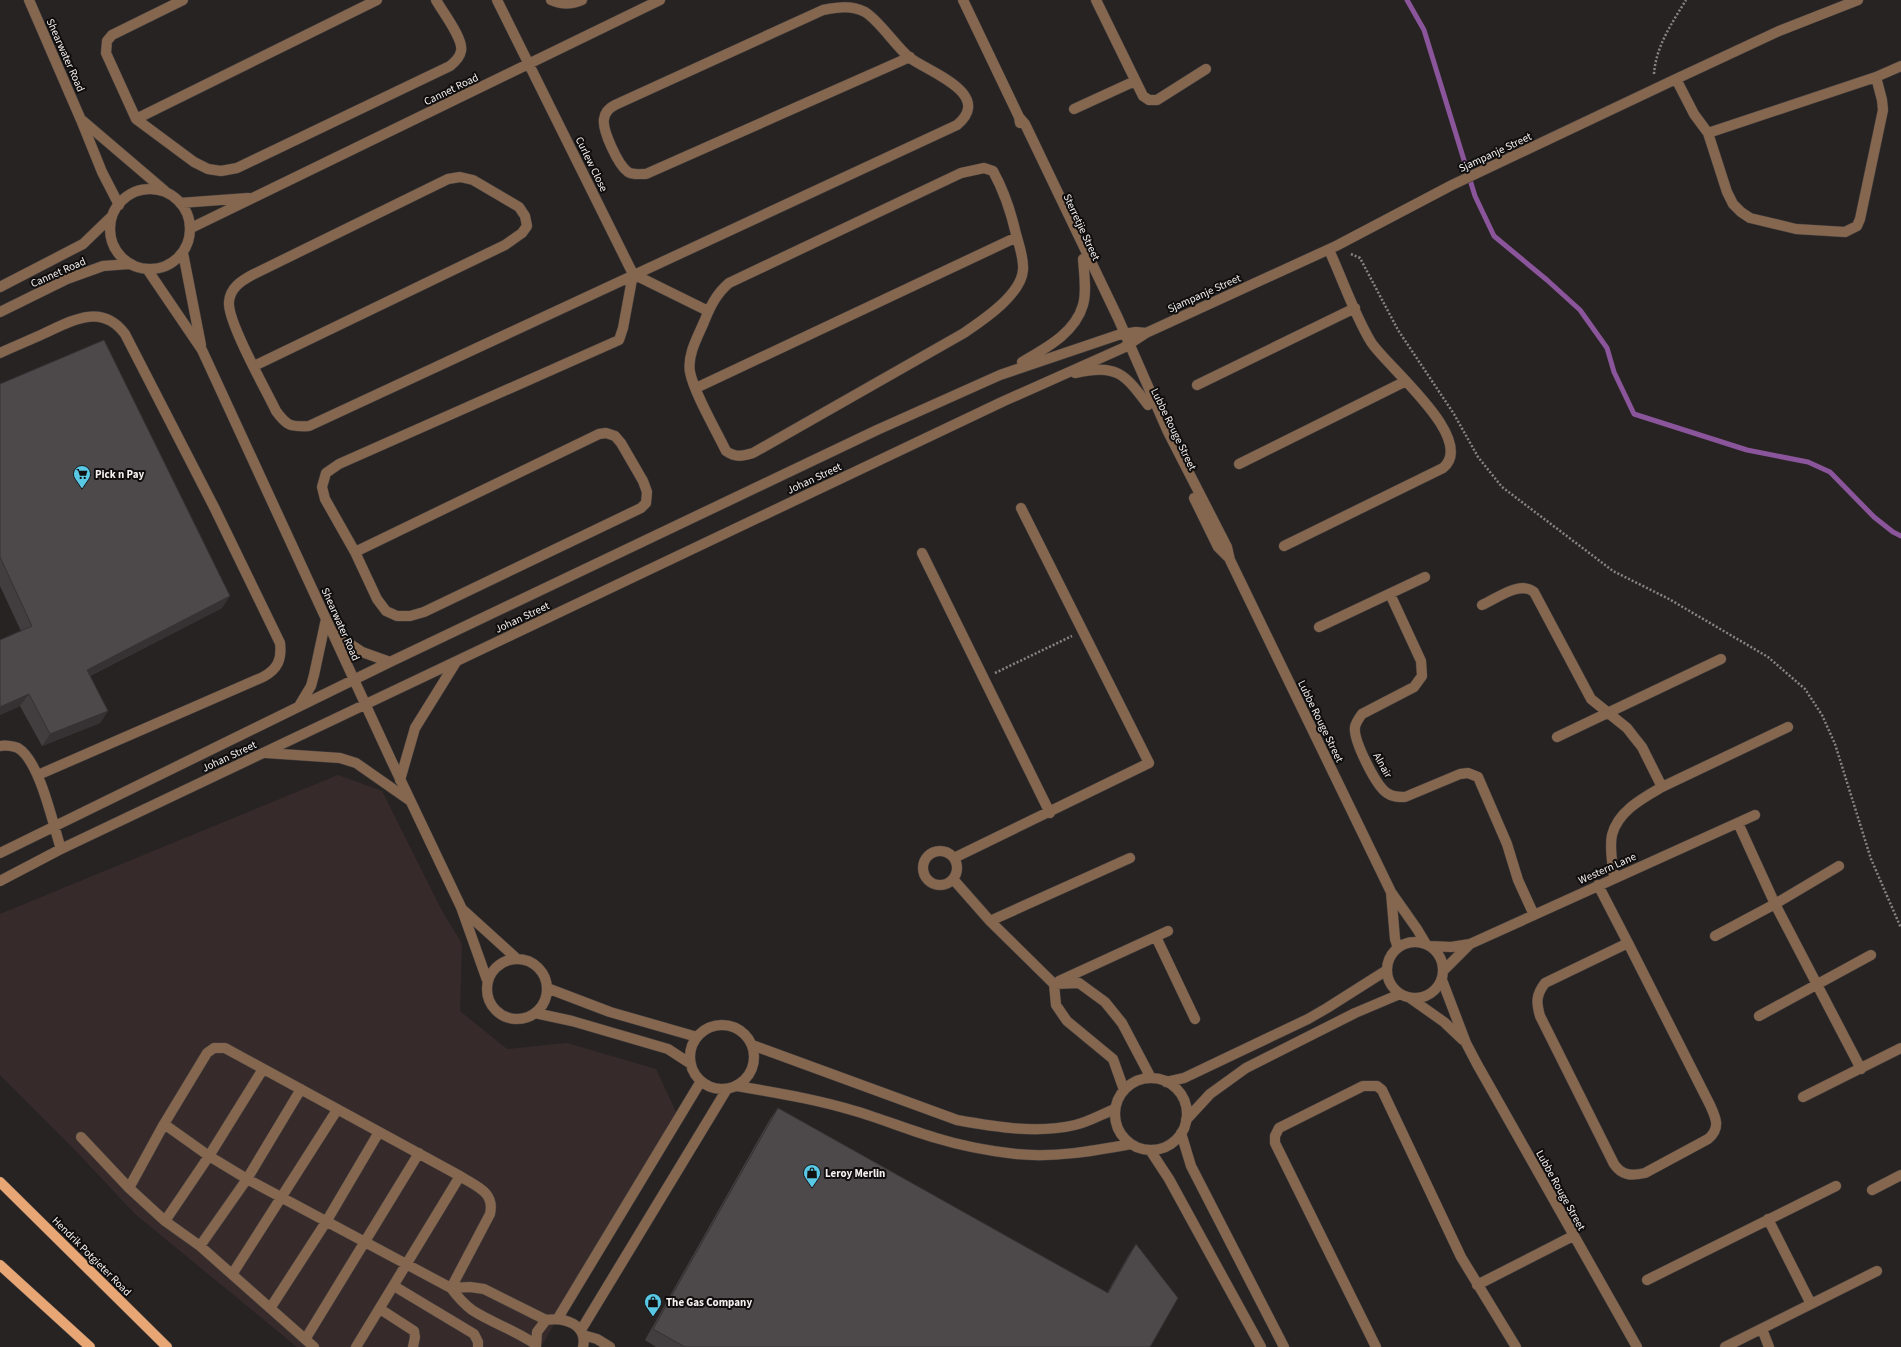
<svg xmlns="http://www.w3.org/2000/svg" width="1901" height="1347" viewBox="0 0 1901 1347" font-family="'Source Sans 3',sans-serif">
	<rect width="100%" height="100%" fill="#282323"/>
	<path fill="#362b2a" d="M338 775 382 791 441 909 462 944 460 1011 507 1049 567 1043 656 1069 676 1112 541 1347H297L135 1214 75 1150 0 1075V914Z"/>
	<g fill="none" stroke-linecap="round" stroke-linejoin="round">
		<path stroke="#8a559a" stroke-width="5" d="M1407 0 1424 30 1475 196 1494 236 1547 280 1580 310 1607 348 1614 372 1634 414 1747 450 1808 462 1830 472 1874 517 1893 532 1901 536"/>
		<defs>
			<path id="minor" d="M29 0 81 120 102 172 119 205
				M183 0 112 35 107 41 106 53 136 119 194 162 208 169 221 171 237 168 450 66C455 62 460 57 461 51 464 39 442 11 436 0
				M497 0 633 274
				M551 0C562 5 571 5 582 0
				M963 0 1019 117 1020 123
				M1096 0 1143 96 1149 100H1157L1206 69
				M1676 79 1694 114 1708 133 1727 192 1733 204 1741 212 1750 218 1796 229 1845 232 1857 226 1860 219 1883 110 1882 100 1876 77
				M1074 109 1135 81
				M1019 117 1025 124 1118 318 1168 432 1227 547 1230 560 1391 892 1417 929 1426 944
				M136 119 377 0
				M83 121 165 191
				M1708 133 1876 77 1901 66
				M984 168 993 171C1004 191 1011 212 1016 234 1019 245 1024 258 1023 270 1021 295 983 320 964 333L753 453C742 456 736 458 726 451 716 430 694 393 690 372 687 355 698 336 704 322 710 307 716 294 729 283L961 173Z
				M110 229a40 40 0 1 1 80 0a40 40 0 1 1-80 0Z
				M180 203 248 198
				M191 228 660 0
				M183 253 201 345
				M147 269 202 350 392 762 461 907 487 980
				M633 274 708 311
				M0 287 83 244 112 216
				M0 312 67 279 103 266 129 264
				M0 353C15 346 30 340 45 333 73 320 102 303 125 334L215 509 280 643C282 659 278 669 263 677L38 775
				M1022 362C1046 348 1075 333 1083 305 1087 291 1084 274 1083 259
				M254 366 505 245 522 233 527 226 525 216 519 207 473 180 460 177 448 179 252 275C241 281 230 288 229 302 227 321 266 390 276 411 287 426 290 427 309 426L957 125C994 94 929 72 910 58 896 47 879 20 865 12 851 5 838 7 823 10L615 105C609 108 605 112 604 119 602 130 618 165 628 172 632 175 640 174 646 174L910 57
				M1075 373C1117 364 1124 373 1148 405
				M1197 385 1355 308
				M696 388 1017 237
				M1239 464 1406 381
				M1194 498 1218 547 1229 558
				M1284 546 1443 468C1478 439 1385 365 1371 342 1355 316 1342 278 1329 250
				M355 552 599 434 606 433 615 436 621 443 643 481 647 492 646 503 641 508 424 612 410 616H397L386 611 377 599 355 552 325 499 322 487 326 473 339 464 619 340 623 328 633 274
				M922 553 1050 813
				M1390 594 1421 661 1422 676 1414 687 1362 714C1359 718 1356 722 1355 727 1353 740 1376 786 1387 793 1392 797 1399 797 1405 797L1460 774 1468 773 1478 777 1507 844 1518 880 1534 915
				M1482 605C1496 599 1520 580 1534 592L1591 699 1627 728 1634 737 1642 747 1662 787C1643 798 1618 811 1612 835 1609 848 1613 865 1614 878
				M1319 627 1425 577
				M332 632 362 652 390 662
				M299 706 311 686 314 675 326 619
				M1557 737 1721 659
				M0 746C5 745 14 746 18 748 40 761 53 825 61 849
				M266 753 340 758 356 763 409 800
				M400 780 415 728 456 662
				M1662 787 1788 727
				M1738 823 1775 904 1861 1069
				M923 868a17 17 0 1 1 34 0a17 17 0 1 1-34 0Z
				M0 853 390 662 877 430 1000 375 1118 335 1136 332 1146 333
				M954 858 1149 763 1021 508
				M953 879 990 921 1054 984 1056 1005 1067 1021 1113 1059 1124 1090
				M0 881 61 849 1004 401 1123 348 1146 333 1336 246 1452 185 1676 79 1779 31 1858 0
				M1598 885 1628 943
				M1391 892 1395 939 1398 948
				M462 909 516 958
				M990 921 1130 858
				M1715 936 1775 904 1839 866
				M1156 937 1195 1019
				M1387 970a28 28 0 1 1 56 0a28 28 0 1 1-56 0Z
				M1628 943 1710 1105C1716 1118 1721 1128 1708 1139L1645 1173C1632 1176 1622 1176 1614 1164L1540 1016C1536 1002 1536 995 1545 983Z
				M1430 946 1451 947 1470 944 1755 815
				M487 989a30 30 0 1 1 60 0a30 30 0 1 1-60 0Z
				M1443 971 1470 944
				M1442 980 1466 1043 1477 1064 1637 1347
				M1059 981 1168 931
				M1054 984 1079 983 1105 1002 1122 1023 1151 1078
				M547 988 610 1012 697 1037
				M1410 998 1444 1022 1463 1040
				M535 1013 572 1021 668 1049 691 1064
				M1759 1016 1871 955
				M690 1057a32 32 0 1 1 64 0a32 32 0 1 1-64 0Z
				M752 1045 957 1120C996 1127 1037 1134 1075 1125 1089 1122 1102 1114 1115 1109
				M1115 1114a36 36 0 1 1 72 0a36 36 0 1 1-72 0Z
				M1166 1082 1184 1078 1308 1019 1327 1008 1387 970
				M737 1086C777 1093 816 1099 855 1111 882 1119 909 1130 936 1138 962 1146 989 1151 1016 1154 1055 1158 1093 1151 1131 1144
				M1803 1097 1901 1048
				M1186 1120 1210 1094 1246 1068 1355 1013 1400 994
				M1181 1133 1191 1166 1284 1347
				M81 1137 129 1188 165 1221 200 1246 314 1347
				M1150 1150 1169 1179 1261 1347
				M129 1188 164 1124
				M1872 1190 1901 1175
				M1768 1219 1811 1304
				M165 1221 209 1156 263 1069
				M200 1246 247 1179 301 1089
				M233 1273 337 1110
				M1647 1280 1836 1186
				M1477 1285 1573 1236
				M394 1286 474 1334 478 1342V1347
				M451 1288 490 1214C495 1192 477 1187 460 1176L225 1048H214L207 1053 164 1124 209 1156 247 1179 451 1288C457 1296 464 1304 472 1310 492 1323 515 1330 535 1344
				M451 1288 470 1287 484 1289 546 1320
				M271 1307 326 1222 379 1132
				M380 1309 414 1331 415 1337 413 1347
				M558 1318 701 1081
				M1762 1329 1769 1347
				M581 1330 727 1089
				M583 1335 597 1339 610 1347
				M306 1338 419 1153
				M356 1347 460 1176
				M536 1347 537 1332 546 1320C564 1317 588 1324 583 1347
				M1376 1347 1275 1143V1136L1279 1128 1363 1086H1377L1382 1090 1461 1257 1516 1347
				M1725 1347 1877 1271"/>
			<path id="major" d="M0 1182 167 1347
				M0 1265 90 1347"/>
		</defs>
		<use href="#minor" stroke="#444040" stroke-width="11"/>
		<use href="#major" stroke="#444040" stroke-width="11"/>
		<path stroke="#888483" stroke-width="2.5" stroke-dasharray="2 2" stroke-linecap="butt" d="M1654 74C1656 46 1672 23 1686 0
			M1351 254 1360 258 1398 330 1454 414 1478 457 1502 487 1613 571 1669 599 1768 657 1805 689 1822 715 1835 744 1871 859 1901 928
			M995 673 1072 636"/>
		<use href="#minor" stroke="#85664e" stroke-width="10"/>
		<use href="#major" stroke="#e7a674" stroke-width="10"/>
	</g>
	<path fill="#423e40" d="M0 384 222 608 90 676 108 711 100 723 42 746 20 706 0 715V640L21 631 0 586Z
		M778 1108 1107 1293 1128 1256 1136 1244 1150 1347H656L645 1340 770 1119Z"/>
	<path fill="#363234" d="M230 596 222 608 79 681 87 670Z
		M29 694 20 706 0 715V707Z
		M108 711 100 723 42 746 50 734Z"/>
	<path fill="#4d484a" stroke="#363234" d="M104 340 230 596 87 670 108 711 50 734 29 694 0 707V640L32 626 0 557V384Z
		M778 1108 1108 1293 1136 1244 1178 1298 1150 1347H685L653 1329Z"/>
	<defs>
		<symbol id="supermarket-pin" viewBox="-11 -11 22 30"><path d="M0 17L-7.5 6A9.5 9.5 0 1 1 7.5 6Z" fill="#59c8e5" stroke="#0f0d0d"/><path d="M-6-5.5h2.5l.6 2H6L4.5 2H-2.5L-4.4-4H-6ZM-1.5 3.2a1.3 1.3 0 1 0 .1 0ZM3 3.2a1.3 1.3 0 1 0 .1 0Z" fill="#111"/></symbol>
		<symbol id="shop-pin" viewBox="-11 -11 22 30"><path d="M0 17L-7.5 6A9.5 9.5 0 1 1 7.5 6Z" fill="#59c8e5" stroke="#0f0d0d"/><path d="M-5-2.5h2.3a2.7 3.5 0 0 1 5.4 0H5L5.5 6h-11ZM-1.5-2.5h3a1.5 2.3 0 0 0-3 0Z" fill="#111"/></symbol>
	</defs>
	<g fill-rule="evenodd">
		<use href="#supermarket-pin" x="72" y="464" width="20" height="27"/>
		<use href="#shop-pin" x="802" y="1163" width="20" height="27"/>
		<use href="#shop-pin" x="643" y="1292" width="20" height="27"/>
	</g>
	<g text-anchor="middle" stroke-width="4" stroke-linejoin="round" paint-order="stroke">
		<g font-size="11" fill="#f3f0ef" stroke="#0f0d0d">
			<text transform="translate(66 55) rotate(66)" y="4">Shearwater Road</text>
			<text transform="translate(451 89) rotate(-26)" y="4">Cannet Road</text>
			<text transform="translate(1495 152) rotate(-25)" y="4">Sjampanje Street</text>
			<text transform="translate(592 164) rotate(64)" y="4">Curlew Close</text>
			<text transform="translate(1082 227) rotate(65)" y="4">Sterretjie Street</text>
			<text transform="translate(58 272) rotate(-24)" y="4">Cannet Road</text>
			<text transform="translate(1204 293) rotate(-24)" y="4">Sjampanje Street</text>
			<text transform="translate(1174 429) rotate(64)" y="4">Lubbe Rouge Street</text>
			<text transform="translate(814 478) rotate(-25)" y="4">Johan Street</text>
			<text transform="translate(522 617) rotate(-25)" y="4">Johan Street</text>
			<text transform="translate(341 624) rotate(66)" y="4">Shearwater Road</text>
			<text transform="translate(1321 721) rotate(64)" y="4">Lubbe Rouge Street</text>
			<text transform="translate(229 756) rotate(-25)" y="4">Johan Street</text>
			<text transform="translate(1383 765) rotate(61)" y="4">Alnair</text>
			<text transform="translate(1607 868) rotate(-24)" y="4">Western Lane</text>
			<text transform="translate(1561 1190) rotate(61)" y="4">Lubbe Rouge Street</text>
			<text transform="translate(92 1256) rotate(45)" y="4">Hendrik Potgieter Road</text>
		</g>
		<g font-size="11" font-weight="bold" fill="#f3f0ef" stroke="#0f0d0d" text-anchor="start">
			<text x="95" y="478">Pick n Pay</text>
			<text x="825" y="1177">Leroy Merlin</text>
			<text x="666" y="1306">The Gas Company</text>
		</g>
	</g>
</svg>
